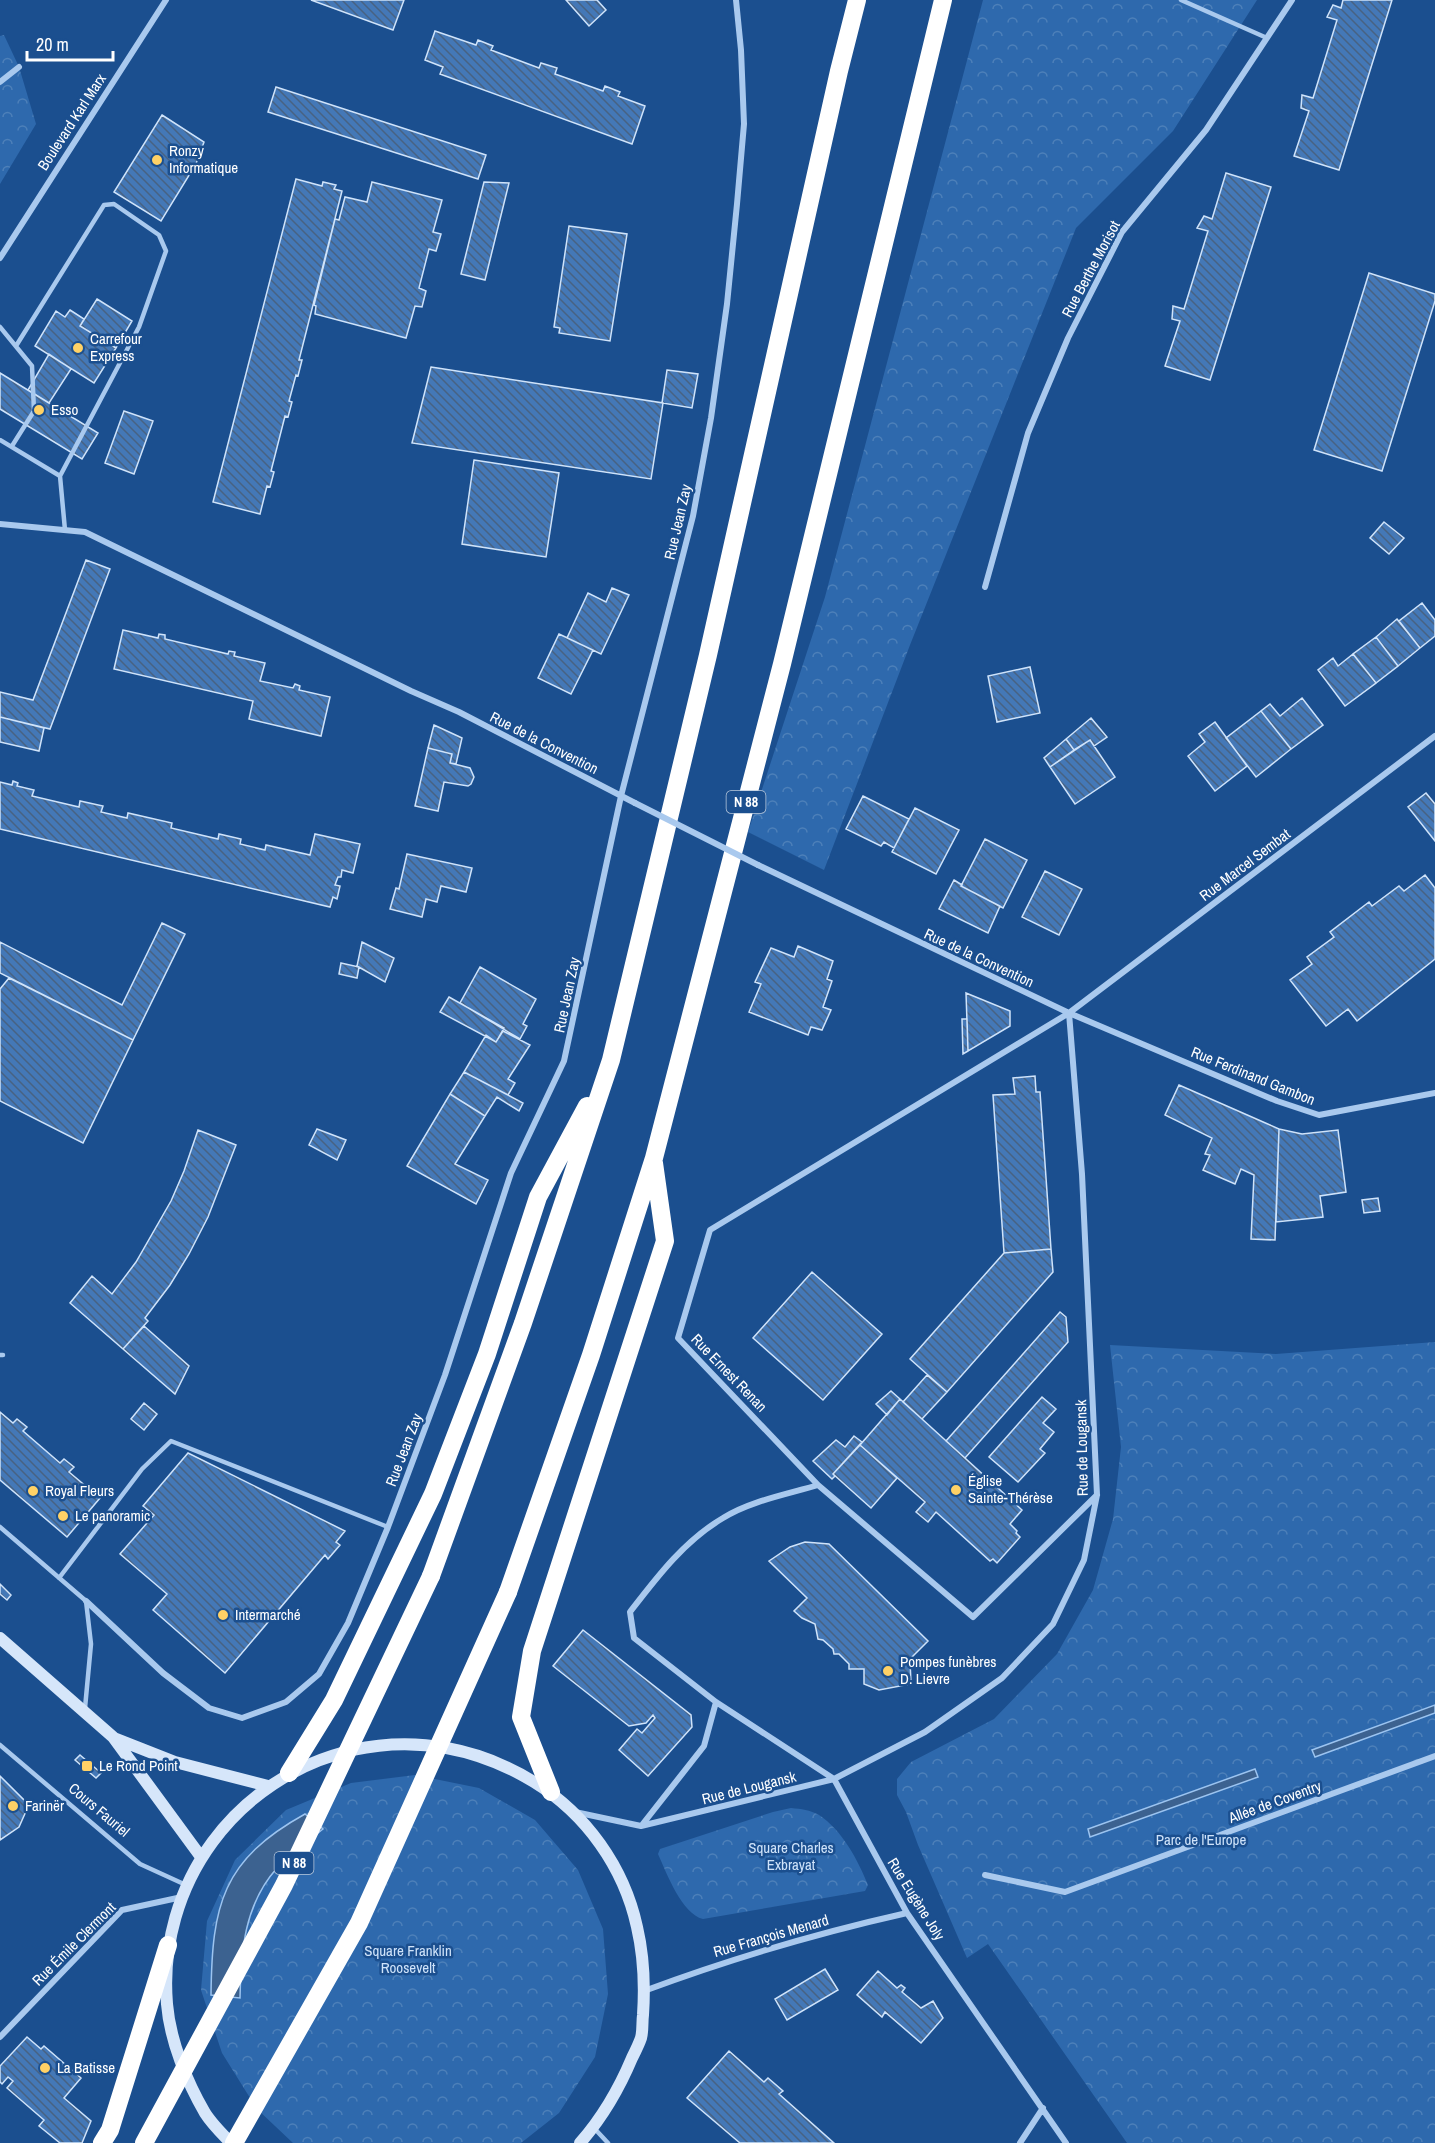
<svg xmlns="http://www.w3.org/2000/svg" width="1435" height="2143" viewBox="0 0 1435 2143" font-family="'Archivo Narrow',sans-serif">
	<defs>
		<pattern id="park-crowns" width="20" height="18" patternUnits="userSpaceOnUse" patternTransform="scale(1.5)"><rect width="20" height="18" fill="#2e69ad"/><path d="M2 6a3 3 0 1 1 6 0M12 15a3 3 0 1 1 6 0" fill="none" stroke="#4d80b9"/></pattern>
		<pattern id="building-back-hatch" width="6" height="6" patternUnits="userSpaceOnUse" patternTransform="scale(1.5)"><rect width="6" height="6" fill="#4478b7"/><path d="M-1 5l2 2M0 0l6 6M5-1l2 2" fill="none" stroke="#486282"/></pattern>
	</defs>
	<rect width="100%" height="100%" fill="#1b4f8f"/>
	<path fill="url(#park-crowns)" d="M983 0H1257L1173 131 1076 228 910 645 824 870 748 832 825 597Z
		M4 35 19 67 36 124 0 184V36Z
		M1435 1342V2143H1127L988 1944 967 1958 918 1845 906 1812 897 1795V1779L911 1762 994 1719 1057 1654 1093 1590 1113 1519 1121 1447 1110 1345 1276 1354Z
		M415 1775 479 1788 535 1820 578 1870 603 1929 608 1994 595 2057 559 2113 521 2143H293L257 2109 222 2053 201 1990 207 1921 235 1860 286 1810 351 1783Z
		M791 1808C801 1809 810 1810 819 1815 842 1830 858 1860 868 1885L865 1891 703 1919C682 1914 667 1874 658 1854L660 1849 773 1812Z"/>
	<path fill="#3c6290" stroke="#9cc4f0" stroke-width="1.5" d="M1435 1705V1713L1315 1757 1312 1750Z
		M1255 1769 1258 1777 1090 1837 1088 1829Z
		M305 1814 323 1829C308 1841 291 1853 277 1868 244 1905 241 1951 240 1998L211 1995C212 1905 222 1860 305 1814Z"/>
	<path fill="url(#building-back-hatch)" stroke="#cfe3fa" stroke-width="1.5" d="M311 0H404L393 30Z
		M566 0H597L606 10 589 26Z
		M1343 0H1392L1339 170 1294 156 1309 111 1301 108 1302 95 1313 98 1337 20 1327 17 1333 5 1341 8Z
		M435 31 476 45 478 40 493 46 491 50 539 68 541 63 557 68 555 74 603 91 605 86 620 92 618 96 645 106 632 144 440 74 443 67 425 60Z
		M276 87 486 155 478 179 268 112Z
		M162 115 204 142 196 164 161 221 114 192Z
		M1226 173 1271 187 1210 380 1165 366 1180 321 1172 319 1173 306 1184 309 1208 231 1197 228 1204 216 1212 219Z
		M296 179 322 186 323 182 336 185 334 189 342 191 299 360H302L298 376 296 375 289 401 292 402 288 417 285 416 271 471 274 472 270 487 267 486 260 514 213 502Z
		M372 182 442 200 433 232 441 234 436 251 429 249 419 288 426 291 422 307 415 306 406 338 315 314 316 306 314 305 335 219 339 220 345 197 367 202Z
		M484 182 509 183 485 280 461 274Z
		M569 226 627 234 610 341 559 333 560 328 554 327Z
		M1369 273 1435 294V301L1382 471 1314 450Z
		M97 299 132 321 116 348 80 326Z
		M70 310 84 319 80 326 116 348 94 383 35 346 56 311 65 317Z
		M49 354 71 369 49 403 28 390Z
		M431 367 663 403 651 479 412 443Z
		M667 370 698 374 692 408 662 403Z
		M0 373 98 433 82 459 0 409Z
		M124 411 153 421 134 474 105 463Z
		M474 460 559 473 546 557 462 544Z
		M1384 522 1404 538 1389 554 1370 538Z
		M86 560 110 569 50 729 0 717V692L33 700Z
		M612 588 629 595 601 654 567 638 588 593 606 602Z
		M1422 603 1435 620V636L1420 648 1399 621Z
		M1397 619 1420 648 1398 666 1376 637Z
		M123 630 158 638 159 634 165 635V639L228 654 229 651 235 652 234 656 265 663 260 681 293 688 295 684 300 686 299 690 330 697 321 736 249 719 253 701 114 669Z
		M559 634 593 650 571 694 538 678Z
		M1376 637 1398 666 1376 683 1353 654Z
		M1353 654 1376 683 1345 706 1318 670 1333 658 1338 666Z
		M1030 667 1040 713 997 722 988 676Z
		M1302 698 1323 725 1291 749 1261 711 1270 704 1280 716Z
		M1261 711 1291 749 1256 777 1226 738Z
		M0 717 44 728 39 751 0 742Z
		M1091 718 1107 737 1094 746 1090 740 1074 750 1066 739Z
		M1215 722 1247 766 1215 791 1188 756 1205 742 1199 734Z
		M434 725 462 738 456 764 450 763 452 754 428 748Z
		M1066 739 1074 750 1050 767 1044 758Z
		M1090 740 1115 777 1075 804 1050 767Z
		M428 748 452 754 450 763 470 768 474 777 471 784 468 786 444 782 438 811 415 806Z
		M13 781 18 783 17 786 34 790 32 796 79 807 80 801 103 806 101 812 127 818 128 813 172 823 171 828 218 839 219 834 241 839 240 844 265 850 266 845 310 855 315 834 360 844 353 873 342 870 341 877H338L335 885 340 886 337 899 333 897 330 907 0 829V782L12 785Z
		M1426 793 1435 804V841L1408 807Z
		M863 796 909 819 894 848 884 842 881 846 846 829Z
		M915 808 959 830 936 874 892 852Z
		M985 839 1027 860 1003 908 961 886Z
		M407 854 472 868 466 892 441 886 437 902 426 899 422 917 390 909 396 888 399 889Z
		M1045 871 1082 889 1059 935 1022 917Z
		M1425 875 1435 888V959L1357 1021 1348 1009 1326 1026 1290 980 1312 964 1307 957 1334 937 1330 932 1369 902 1372 906 1399 886 1404 891Z
		M954 880 962 885 961 886 1000 906 988 933 939 909Z
		M162 923 185 934 133 1040 0 973V942L122 1005Z
		M362 942 394 958 385 982 357 966Z
		M798 946 833 961 827 979 832 981 823 1007 831 1010 822 1030 811 1027 808 1035 749 1012 761 984 755 982 771 948 794 957Z
		M341 963 359 967 357 978 339 974Z
		M480 967 536 999 523 1024 527 1026 520 1039 460 1003Z
		M9 978 133 1040 83 1143 0 1101V989Z
		M966 993 1010 1011V1026L968 1051Z
		M449 997 504 1028 496 1042 440 1012Z
		M962 1019H967L968 1051 963 1054Z
		M503 1031 530 1045 508 1079 515 1083 508 1095 464 1072 486 1035 496 1042Z
		M464 1072 523 1103 519 1111 497 1097 485 1116 450 1094Z
		M1035 1076 1036 1092H1040L1051 1249 1004 1253 993 1095 1015 1094 1013 1078Z
		M1179 1085 1279 1129 1275 1240 1251 1239 1254 1175 1241 1169 1235 1184 1203 1170 1210 1155 1205 1154 1212 1138 1165 1115Z
		M450 1094 485 1116 455 1164 488 1180 476 1204 407 1166Z
		M317 1129 346 1140 337 1160 309 1145Z
		M1279 1129 1302 1134 1338 1130 1346 1192 1320 1196 1323 1217 1276 1222Z
		M198 1130 236 1145 208 1217 189 1254 170 1285 145 1318 148 1321 123 1349 70 1303 92 1276 112 1294 136 1262 171 1201 184 1171Z
		M1378 1198 1380 1211 1364 1213 1362 1200Z
		M1051 1249 1053 1272 947 1392 910 1359 1004 1253Z
		M812 1272 882 1334 823 1400 753 1338Z
		M1060 1312 1066 1317 1068 1342 965 1458 946 1441Z
		M144 1326 189 1366 175 1394 123 1349Z
		M927 1375 947 1392 922 1419 903 1402Z
		M891 1391 900 1399 887 1415 876 1404Z
		M1042 1397 1056 1409 1043 1423 1054 1432 1040 1449 1045 1453 1018 1482 989 1457Z
		M900 1399 1022 1510 1010 1524 1017 1531 1016 1533 1020 1537 997 1563 993 1559 990 1561 936 1512 928 1522 916 1512 925 1502 860 1445Z
		M144 1403 157 1414 144 1430 131 1419Z
		M0 1412 13 1423 17 1419 27 1427 23 1431 60 1463 64 1459 74 1467 69 1472 100 1498 67 1537 0 1480Z
		M854 1436 862 1442 833 1474 835 1476 832 1479 813 1461 836 1440 845 1447Z
		M860 1445 897 1478 871 1508 833 1474Z
		M188 1453 345 1531 336 1542 340 1545 328 1559 325 1555 225 1673 153 1610 167 1594 120 1554 154 1515 143 1506Z
		M805 1542 829 1544 928 1641 910 1659 911 1684 879 1690 864 1684V1669H849V1664L839 1654H834L833 1649 823 1640 818 1639 815 1624 802 1618 794 1611 807 1598 769 1561 790 1547Z
		M0 1584 11 1595 7 1600 0 1594Z
		M583 1630 691 1715 692 1727 648 1776 619 1750 637 1729 642 1733 655 1718 653 1715 646 1723 629 1726 553 1666Z
		M80 1755 101 1773 96 1778 75 1760Z
		M0 1776 24 1800 27 1809 19 1827 0 1840Z
		M825 1969 838 1990 787 2020 775 1999Z
		M878 1971 897 1988 901 1985 905 1988 902 1992 921 2008 933 2001 943 2018 921 2043 885 2012 882 2017 857 1995Z
		M27 2037 41 2049 44 2046 81 2078 64 2098 91 2121 82 2143H60L39 2126 44 2120 7 2088 13 2081 8 2077 2 2084 0 2082V2066Z
		M729 2051 764 2082 768 2078 783 2091 779 2094 834 2143H740L687 2098Z"/>
	<g fill="none" stroke-linecap="round" stroke-linejoin="round">
		<path stroke="#a9c9ee" stroke-width="4.5" d="M1181 0 1267 38
			M0 327 32 366 34 411 12 446
			M16 346 104 205 114 204 159 235 166 251 139 327 60 476
			M0 440 60 476 65 530
			M0 1355H3
			M0 1527 86 1601 91 1644 85 1708
			M59 1578 142 1469 171 1441 388 1527
			M0 1745 140 1864 186 1885
			M594 2128 608 2143"/>
		<path stroke="#a9c9ee" stroke-width="6" d="M0 82 19 67
			M0 258 166 0
			M0 524 85 532 411 691 459 712 635 803
			M985 587 1028 433 1068 338 1122 232 1206 130 1292 0
			M758 865 1069 1013 1277 1101 1319 1115 1435 1093
			M818 1485C788 1494 750 1501 723 1518 684 1541 657 1577 630 1612L634 1638 716 1702 834 1779 907 1913 1066 2143
			M1097 1495 973 1617 818 1485 678 1338 710 1230 1069 1013 1435 736
			M86 1601 163 1673 209 1708 242 1718 286 1702 319 1674 348 1623 388 1527 445 1375 511 1173 564 1061 621 796 693 516 711 418 727 304 737 204 744 124 741 50 736 0
			M575 1812 641 1826 834 1779 925 1732 1002 1678 1053 1624 1084 1560 1097 1495 1082 1174 1069 1013
			M642 1825 704 1746 716 1702
			M985 1875 1065 1892 1435 1756
			M644 1991C730 1959 818 1933 907 1913
			M0 2037 122 1910 182 1897
			M1020 2143 1043 2108"/>
		<path stroke="#d6e6fa" stroke-width="12" d="M0 1638 113 1737 201 1857
			M114 1738 175 1762 268 1786
			M231 2143C222 2134 212 2124 205 2113 187 2082 170 2041 167 2004 157 1884 236 1777 353 1750 416 1736 479 1748 534 1782 586 1814 624 1867 637 1927 644 1957 645 1985 643 2015 642 2022 643 2031 641 2038 639 2044 635 2052 632 2058 619 2089 602 2118 580 2143"/>
		<path stroke="#fff" stroke-width="18" d="M431 1576 523 1323 611 1060 708 655 839 71 857 0
			M508 1592 591 1355 654 1158 782 664 943 0
			M289 1773 334 1700 433 1494 487 1354 538 1197 587 1106
			M551 1792 521 1717 532 1651 665 1241 654 1163
			M102 2143 110 2130 168 1945"/>
		<path stroke="#a9c9ee" stroke-width="6" d="M635 803 758 865"/>
		<path stroke="#fff" stroke-width="18" d="M144 2143 284 1885 431 1576
			M234 2143 359 1923 508 1592"/>
	</g>
	<g fill="#ffd166" stroke="#1b4f8f" stroke-width="2">
		<circle cx="157" cy="160" r="6"/>
		<circle cx="78" cy="348" r="6"/>
		<circle cx="39" cy="410" r="6"/>
		<circle cx="956" cy="1490" r="6"/>
		<circle cx="33" cy="1491" r="6"/>
		<circle cx="63" cy="1516" r="6"/>
		<circle cx="223" cy="1615" r="6"/>
		<circle cx="888" cy="1671" r="6"/>
		<rect x="81" y="1760" width="12" height="12" rx="3"/>
		<circle cx="13" cy="1806" r="6"/>
		<circle cx="45" cy="2068" r="6"/>
	</g>
	<g text-anchor="middle" stroke-width="5" stroke-linejoin="round" paint-order="stroke">
		<g fill="#1b4f8f" stroke="#bbcadd" stroke-width="1.5">
			<rect x="726.5" y="791" width="39" height="22" rx="4.5"/>
			<rect x="274.5" y="1852" width="39" height="22" rx="4.5"/>
		</g>
		<g font-size="14" font-weight="bold" fill="#fff">
			<text x="746" y="807">N 88</text>
			<text x="294" y="1868">N 88</text>
		</g>
		<g font-size="15" fill="#fff" stroke="#1b4f8f">
			<text transform="translate(72 122) rotate(-57)" y="5">Boulevard Karl Marx</text>
			<text transform="translate(1091 269) rotate(-62)" y="5">Rue Berthe Morisot</text>
			<text transform="translate(678 522) rotate(-77)" y="5">Rue Jean Zay</text>
			<text transform="translate(544 743) rotate(27)" y="5">Rue de la Convention</text>
			<text transform="translate(1245 865) rotate(-37)" y="5">Rue Marcel Sembat</text>
			<text transform="translate(979 958) rotate(25)" y="5">Rue de la Convention</text>
			<text transform="translate(567 995) rotate(-78)" y="5">Rue Jean Zay</text>
			<text transform="translate(1253 1076) rotate(22)" y="5">Rue Ferdinand Gambon</text>
			<text transform="translate(729 1373) rotate(46)" y="5">Rue Ernest Renan</text>
			<text transform="translate(1082 1448) rotate(-91)" y="5">Rue de Lougansk</text>
			<text transform="translate(404 1450) rotate(-69)" y="5">Rue Jean Zay</text>
			<text transform="translate(749 1788) rotate(-14)" y="5">Rue de Lougansk</text>
			<text transform="translate(1275 1802) rotate(-20)" y="5">Allée de Coventry</text>
			<text transform="translate(99 1810) rotate(40)" y="5">Cours Fauriel</text>
			<text transform="translate(916 1899) rotate(58)" y="5">Rue Eugène Joly</text>
			<text transform="translate(771 1936) rotate(-16)" y="5">Rue François Menard</text>
			<text transform="translate(74 1944) rotate(-45)" y="5">Rue Émile Clermont</text>
		</g>
		<g font-size="15" fill="#fff" stroke="#1b4f8f" text-anchor="start">
			<text x="169" y="156">Ronzy<tspan x="169" dy="17">Informatique</tspan></text>
			<text x="90" y="344">Carrefour<tspan x="90" dy="17">Express</tspan></text>
			<text x="51" y="415">Esso</text>
			<text x="968" y="1486">Église<tspan x="968" dy="17">Sainte-Thérèse</tspan></text>
			<text x="45" y="1496">Royal Fleurs</text>
			<text x="75" y="1521">Le panoramic</text>
			<text x="235" y="1620">Intermarché</text>
			<text x="900" y="1667">Pompes funèbres<tspan x="900" dy="17">D. Lievre</tspan></text>
			<text x="99" y="1771">Le Rond Point</text>
			<text x="25" y="1811">Farinër</text>
			<text x="57" y="2073">La Batisse</text>
		</g>
		<g font-size="15" fill="#cfe3fa" stroke="#1b4f8f">
			<text x="1201" y="1845">Parc de l'Europe</text>
			<text x="791" y="1853">Square Charles<tspan x="791" dy="17">Exbrayat</tspan></text>
			<text x="408" y="1956">Square Franklin<tspan x="408" dy="17">Roosevelt</tspan></text>
		</g>
	</g>
	<path d="M27 51v9h86v-9" fill="none" stroke="#ffffff" stroke-width="3"/>
	<text x="36" y="51" font-size="18" fill="#ffffff" stroke="#1b4f8f" stroke-width="4.5" paint-order="stroke">20 m</text>
</svg>
